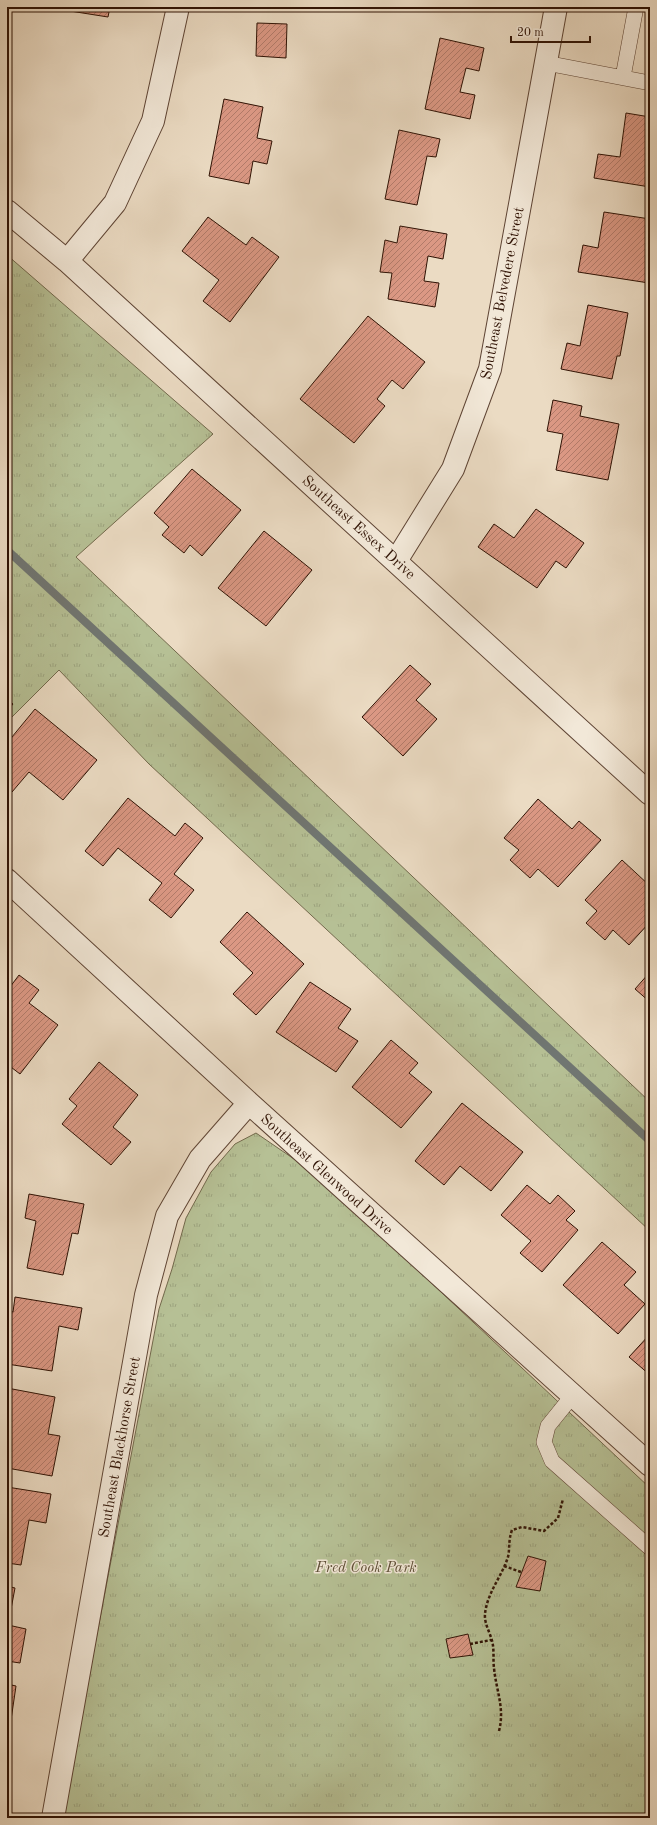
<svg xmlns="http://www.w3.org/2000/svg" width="657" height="1825" viewBox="0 0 657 1825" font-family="'Old Standard TT',serif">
	<defs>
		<pattern id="grass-tufts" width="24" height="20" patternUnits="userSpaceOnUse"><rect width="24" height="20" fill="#b6c095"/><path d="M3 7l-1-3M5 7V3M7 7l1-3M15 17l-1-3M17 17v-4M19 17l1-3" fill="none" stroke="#9da47f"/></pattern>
		<pattern id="building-hatch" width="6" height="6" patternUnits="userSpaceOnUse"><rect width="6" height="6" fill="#db9884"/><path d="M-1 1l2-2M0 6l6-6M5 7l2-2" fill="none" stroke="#b27b6a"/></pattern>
	</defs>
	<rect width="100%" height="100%" fill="#ebdbc3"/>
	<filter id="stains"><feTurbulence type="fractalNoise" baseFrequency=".005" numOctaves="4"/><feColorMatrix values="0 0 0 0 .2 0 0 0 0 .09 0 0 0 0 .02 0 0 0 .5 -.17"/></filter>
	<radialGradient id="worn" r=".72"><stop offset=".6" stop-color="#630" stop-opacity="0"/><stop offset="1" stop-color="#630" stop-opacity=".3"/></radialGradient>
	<path fill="url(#grass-tufts)" stroke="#72694c" d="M7 255 213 434 76 557 650 1102V1231L149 764 59 670 7 722Z
		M256 1133 313 1172 650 1488V1818H62L159 1309 172 1269 186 1218 211 1172 235 1144Z"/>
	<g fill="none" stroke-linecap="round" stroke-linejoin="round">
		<path stroke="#707672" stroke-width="8" d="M7 550 650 1141"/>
	</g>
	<path fill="url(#building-hatch)" stroke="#2f1204" d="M71 7H110L108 17 70 11Z
		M257 23 287 24 286 58 256 56Z
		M440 38 484 48 479 71 466 68 460 92 475 95 470 119 425 109Z
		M224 99 263 107 257 138 272 141 267 164 253 161 249 184 209 176Z
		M626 113 650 117V187L594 178 598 154 620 157Z
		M399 130 440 139 436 157 427 156 417 205 385 199Z
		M604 212 650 219 649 283 578 272 583 245 598 248Z
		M208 217 246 245 252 237 279 257 230 322 203 301 219 280 182 251Z
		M400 226 447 234 443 259 428 256 424 281 439 283 435 307 388 299 392 273 380 272 385 240 397 243Z
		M588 305 628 313 620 356H617L612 379 561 369 567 343 580 346Z
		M368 316 425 362 403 389 392 380 377 399 385 406 354 443 300 399Z
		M553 400 582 406 580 416 619 424 608 480 556 470 563 434 547 431Z
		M192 469 241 510 202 556 190 545 184 553 162 535 169 527 154 513Z
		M536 509 584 543 566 568 556 561 537 588 478 547 494 524 514 538Z
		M264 531 312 570 266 626 218 588Z
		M410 665 431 684 416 700 437 719 403 756 362 717Z
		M7 699 13 704 7 711Z
		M35 709 97 760 63 800 29 772 12 792 7 788V743Z
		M128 798 175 836 185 823 203 838 174 874 194 890 171 918 149 900 162 883 118 848 103 866 85 851Z
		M538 799 572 829 579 821 601 840 558 887 538 869 530 878 510 860 519 850 504 838Z
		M622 860 650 886V922L629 945 613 930 605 940 586 923 597 911 585 900Z
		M247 912 304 964 256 1015 233 994 253 973 220 942Z
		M650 972V1002L635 989Z
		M19 975 39 990 29 1003 58 1025 20 1074 7 1064V991Z
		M310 982 351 1009 338 1028 358 1041 336 1072 276 1032Z
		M391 1040 418 1063 409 1073 432 1092 401 1128 352 1087Z
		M99 1062 138 1095 113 1127 131 1142 111 1165 62 1124 77 1106 69 1099Z
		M462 1103 523 1152 491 1191 460 1166 444 1185 415 1161Z
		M527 1185 550 1204 558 1195 575 1211 566 1220 578 1230 542 1272 520 1253 531 1241 501 1215Z
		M29 1194 84 1204 78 1234 72 1233 63 1275 27 1268 36 1221 25 1218Z
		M602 1242 636 1272 624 1285 645 1304 618 1334 563 1285Z
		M15 1297 82 1308 78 1330 59 1326 52 1371 7 1364V1311L13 1312Z
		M650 1334V1375L629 1357Z
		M7 1388 55 1397 48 1434 60 1436 52 1476 7 1468Z
		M7 1487 51 1494 46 1523 29 1520 21 1565 7 1563Z
		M528 1556 546 1561 540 1591 516 1587Z
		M7 1586 15 1588 8 1625 26 1629 20 1663 7 1661Z
		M468 1634 473 1655 450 1658 446 1639Z
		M7 1684 16 1686 11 1720 7 1719Z"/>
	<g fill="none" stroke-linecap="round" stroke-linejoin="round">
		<defs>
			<path id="lane" d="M546 63 650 83
				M623 77 636 7
				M573 1395 548 1426 544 1442 552 1461 650 1548"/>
			<path id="street" d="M7 211 67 261 650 794
				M67 261 115 203 153 121 178 7
				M396 561 453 469 490 369 556 7
				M7 880 249 1103 650 1465
				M53 1818 146 1295 167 1216 200 1159 249 1103"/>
		</defs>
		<use href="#lane" stroke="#5e4434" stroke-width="16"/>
		<use href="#street" stroke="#5e4434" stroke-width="24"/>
		<path stroke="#2f1204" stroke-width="2.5" stroke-dasharray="3 2" stroke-linecap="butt" d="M504 1566 521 1572
			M470 1644 491 1640
			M499 1731C505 1708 496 1690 494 1668 493 1661 494 1653 493 1646 492 1635 484 1625 485 1614 487 1593 502 1576 508 1557 510 1549 508 1541 512 1530L522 1527 544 1531 558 1518 563 1499"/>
		<use href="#lane" stroke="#f2e8d8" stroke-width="15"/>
		<use href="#street" stroke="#f2e8d8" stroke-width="22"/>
	</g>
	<g text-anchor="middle" stroke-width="3" stroke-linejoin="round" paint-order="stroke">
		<g font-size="15" fill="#2f1204" stroke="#f2e8d8">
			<text transform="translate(502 293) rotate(-79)" y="5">Southeast Belvedere Street</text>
			<text transform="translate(359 527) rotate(42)" y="5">Southeast Essex Drive</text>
			<text transform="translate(327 1174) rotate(42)" y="5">Southeast Glenwood Drive</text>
			<text transform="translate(119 1447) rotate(-80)" y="5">Southeast Blackhorse Street</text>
		</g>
		<g font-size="15" font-style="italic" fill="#5e4f37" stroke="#f2e8d8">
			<text x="366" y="1572">Fred Cook Park</text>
		</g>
	</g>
	<rect width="657" height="1825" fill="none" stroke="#ebdbc3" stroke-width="24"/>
	<rect x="8" y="8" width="641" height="1809" fill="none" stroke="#2f1204" stroke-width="2"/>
	<rect x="12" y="12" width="633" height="1801" fill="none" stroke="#2f1204"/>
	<path d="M511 36v6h79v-6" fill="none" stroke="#2f1204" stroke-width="2"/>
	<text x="517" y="36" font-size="12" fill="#2f1204" stroke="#f2e8d8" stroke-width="3" paint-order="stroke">20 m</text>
	<rect width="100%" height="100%" filter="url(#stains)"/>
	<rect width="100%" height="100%" fill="url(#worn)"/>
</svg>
